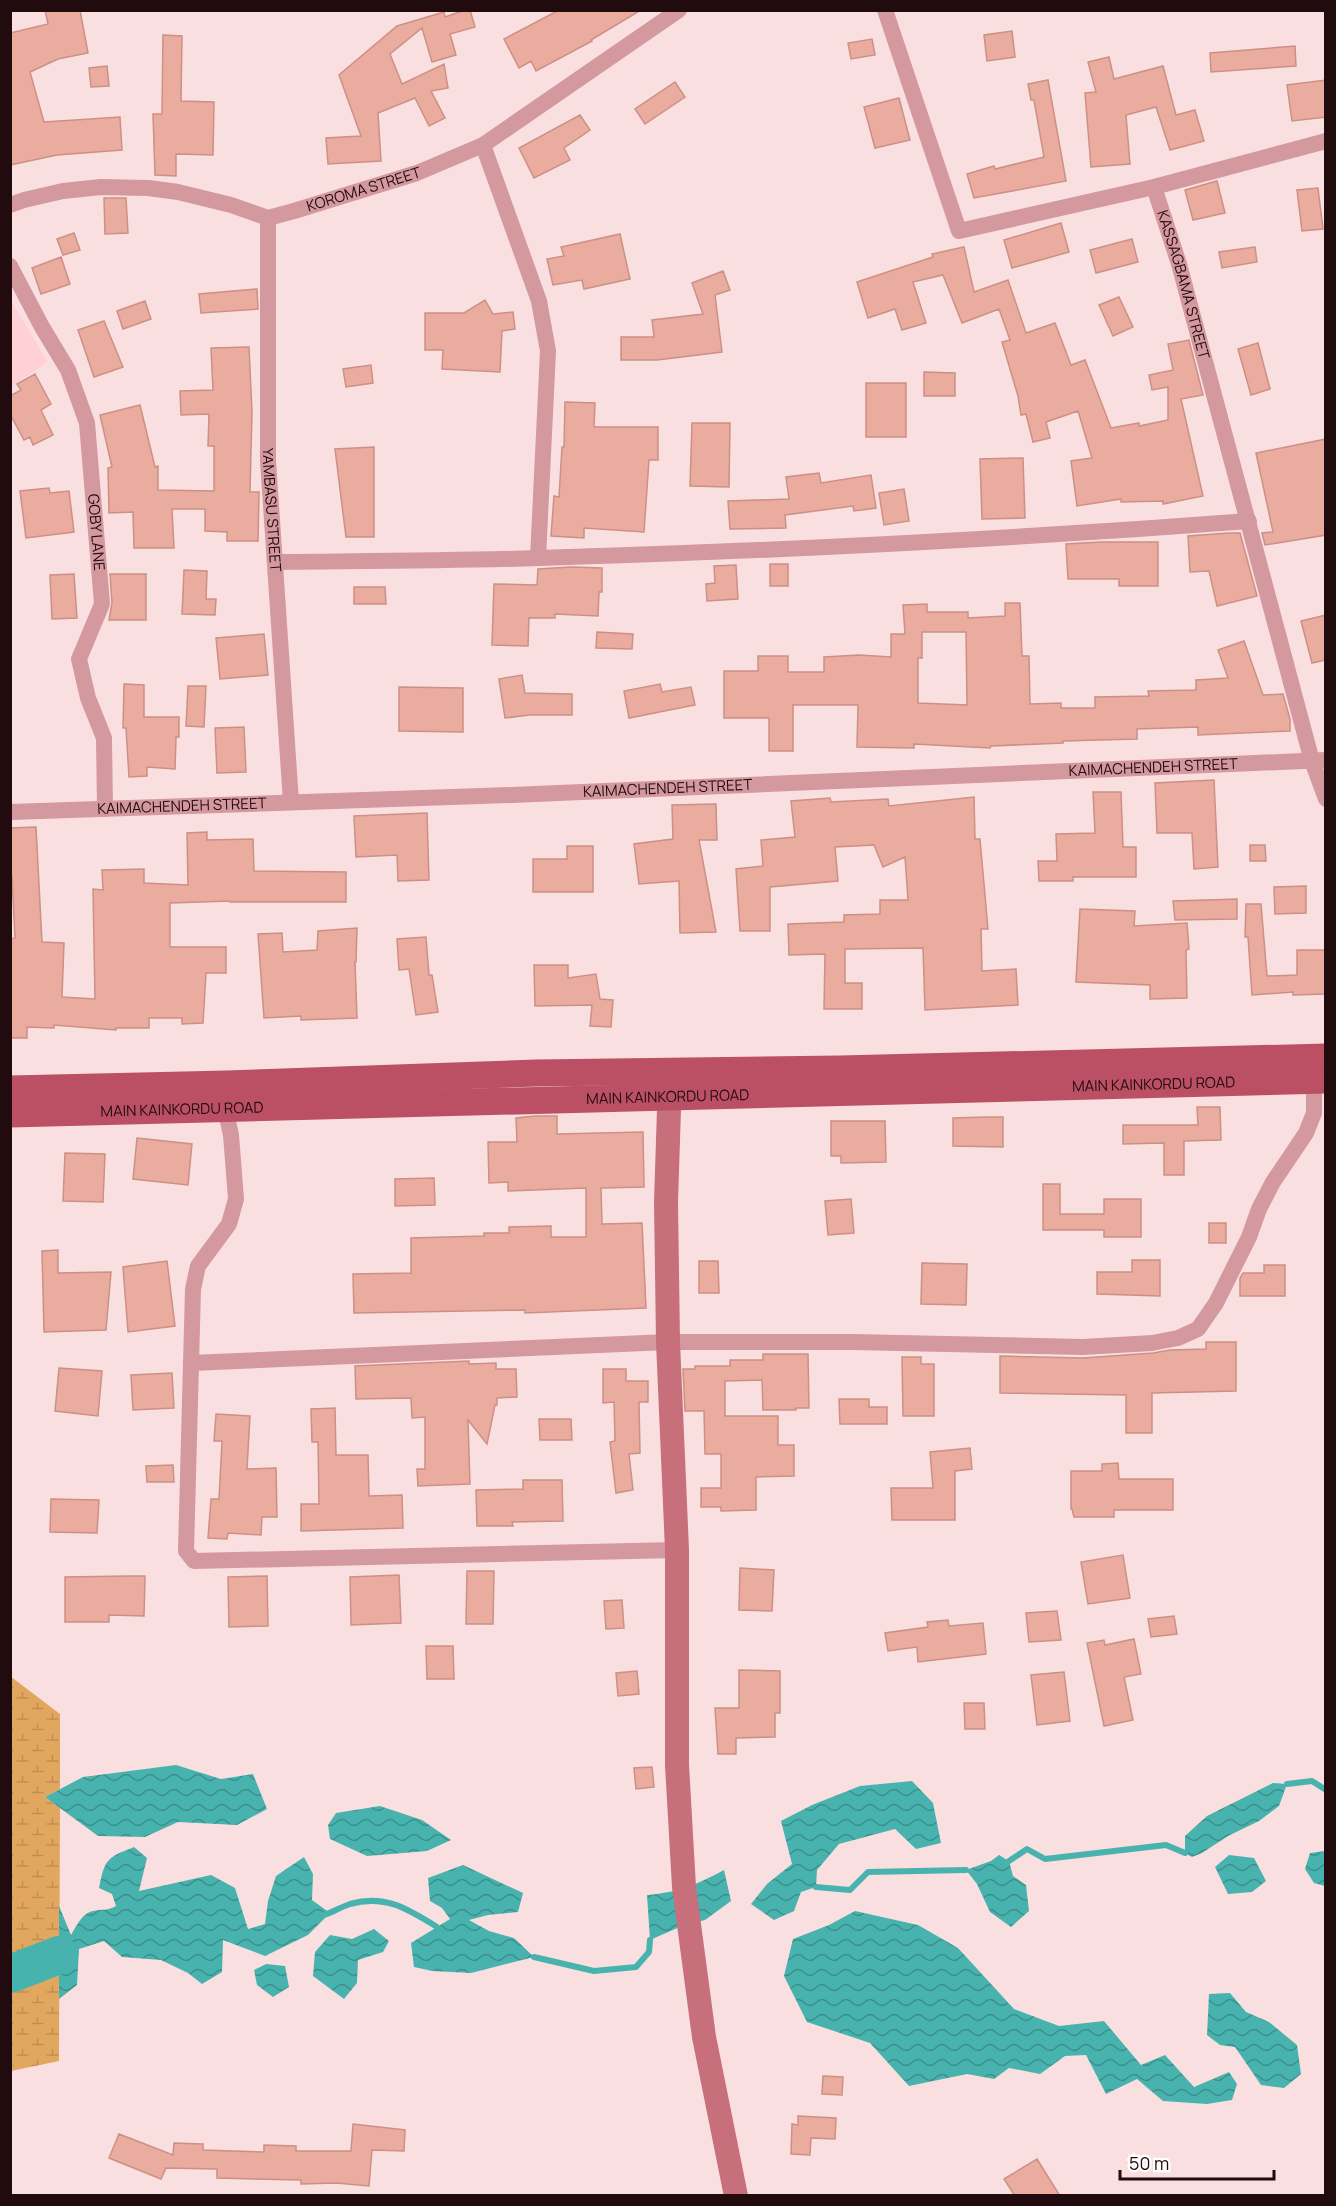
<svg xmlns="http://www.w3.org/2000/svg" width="1336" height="2206" viewBox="0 0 1336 2206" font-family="Manrope,sans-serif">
	<defs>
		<pattern id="wetland-marsh" width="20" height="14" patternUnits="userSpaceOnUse" patternTransform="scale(1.5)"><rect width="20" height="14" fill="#e1a75e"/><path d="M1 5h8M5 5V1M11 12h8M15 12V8" fill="none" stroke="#c18e50"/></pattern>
		<pattern id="water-waves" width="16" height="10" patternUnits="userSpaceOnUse" patternTransform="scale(1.5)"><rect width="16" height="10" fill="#48b3ae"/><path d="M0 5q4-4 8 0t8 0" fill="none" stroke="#3c908c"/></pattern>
	</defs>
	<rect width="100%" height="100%" fill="#fadfe1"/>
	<path fill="#ffd1d6" d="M10 299 48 362 11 387H10Z"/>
	<path fill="url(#wetland-marsh)" d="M10 1676 60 1714V1789L45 1797 60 1808 59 2061 11 2071Z"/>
	<path fill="url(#water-waves)" d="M176 1765 221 1779 253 1774 267 1809 237 1825 178 1822 145 1837 98 1836 45 1797 83 1777Z
		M912 1781 933 1803 941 1843 916 1849 895 1829 839 1844 817 1870 816 1887 801 1892 794 1911 774 1920 751 1904 767 1884 792 1864 781 1821 812 1805 860 1786Z
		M1273 1783 1287 1784 1279 1806 1259 1821 1228 1836 1202 1853 1192 1857 1185 1853V1836L1207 1816Z
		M380 1806 422 1820 451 1840 427 1851 367 1856 330 1839 328 1825 336 1813Z
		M134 1847 147 1858 139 1891 211 1875 235 1888 248 1929 265 1924 268 1901 276 1876 304 1857 313 1874 312 1900 330 1913 308 1935 265 1956 223 1940 222 1972 202 1984 188 1973 161 1960 122 1957 104 1941 79 1949 77 1985 59 1999V1906L71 1935C76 1927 82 1913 93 1911 102 1909 108 1911 116 1906L112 1894 99 1888C105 1858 107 1858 134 1847Z
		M1325 1851H1326L1325 1886 1314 1883 1305 1869 1310 1853Z
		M999 1855 1009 1861 1013 1876 1026 1885 1029 1911 1011 1927 990 1912 977 1884 966 1870 991 1861Z
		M1229 1855 1254 1858 1266 1881 1252 1892 1228 1894 1215 1867Z
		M463 1865 523 1893 518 1912 488 1915 469 1920 489 1931 514 1938 534 1957 471 1973 432 1971 414 1967 411 1943 450 1919 442 1908 430 1901 428 1878Z
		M724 1870 731 1901 705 1920 682 1926 650 1940 647 1895C680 1892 696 1885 724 1870Z
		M855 1911 918 1925 958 1948 1014 2009 1059 2026 1104 2021 1141 2065 1165 2055 1194 2087 1229 2072 1237 2084 1232 2100 1207 2104 1163 2101 1137 2079 1106 2094 1086 2055 1065 2056 1040 2074 1009 2068 994 2079 967 2074 909 2086 870 2043 807 2022 784 1976 793 1939 829 1925Z
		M374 1929 389 1941 383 1952 358 1960 357 1983 344 1999 313 1976 315 1952 330 1935 352 1939Z
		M266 1964 285 1966 289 1987 273 1997 257 1985 254 1970Z
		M1230 1993 1246 2012 1269 2022 1297 2045 1301 2074 1284 2088 1261 2085 1235 2047 1220 2045 1207 2035 1209 1994Z"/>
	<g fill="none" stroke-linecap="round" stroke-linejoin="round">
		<path stroke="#48b3ae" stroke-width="6" d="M1287 1784 1312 1781 1326 1790
			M1009 1861 1027 1849 1045 1859 1166 1845 1185 1853
			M816 1887 850 1890 868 1872 966 1870
			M324 1915C333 1912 341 1907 350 1904 385 1894 408 1909 437 1927
			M534 1957 594 1971 636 1967 649 1952 650 1940"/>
		<path stroke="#48b3ae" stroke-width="38" d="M10 1974 59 1955"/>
	</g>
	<path fill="#eaac9f" stroke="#cc9084" stroke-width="1.5" fill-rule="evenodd" d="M45 10H80L88 53 58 59 30 72 44 122 120 117 122 150 57 155 10 165V33L48 24Z
		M465 10H470L475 27 450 34 456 55 432 62 422 28 390 54 402 84 444 64 448 88 431 91 445 118 429 126 415 98 378 113 381 161 328 164 326 138 361 136 339 75 397 26 444 12 445 17Z
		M559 10H641L591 40 592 41 536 71 531 61 519 68 504 39Z
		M1012 31 1015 57 987 61 984 35Z
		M163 35 182 36 181 101 214 102 213 155 176 154V176L155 175 153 114H162Z
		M872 39 875 55 851 59 848 43Z
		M1295 46 1296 66 1211 72 1210 53Z
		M1109 57 1114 79 1163 66 1176 115 1195 110 1204 141 1170 150 1156 107 1126 115 1130 164 1091 167 1085 93 1096 92 1088 62Z
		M107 66 109 86 91 87 89 68Z
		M1048 80 1066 181 974 198 967 174 994 166 995 169 1044 157 1034 100H1031L1028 84Z
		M1326 80V117L1292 121 1287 85Z
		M675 82 685 97 645 124 635 109Z
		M899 98 910 140 875 148 864 107Z
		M580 115 590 130 564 148 570 160 534 178 519 148Z
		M1217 181 1225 213 1193 220 1185 190Z
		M1318 188 1323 229 1302 231 1297 190Z
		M104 198H126L128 233 105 234Z
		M1061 223 1069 252 1012 268 1004 240Z
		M74 233 80 250 63 255 57 239Z
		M620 234 630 279 584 289 582 280 553 285 547 259 564 256 561 247Z
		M1132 239 1138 262 1096 273 1090 250Z
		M964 247 974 292 1008 280 1026 333 1055 323 1071 365 1085 360 1111 428 1139 423V426L1168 420V387L1152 390 1149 375 1173 370 1168 344 1189 340 1203 395 1181 399 1203 496 1163 504V501L1121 502V499L1077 506 1071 461 1092 458 1078 411 1046 422 1050 438 1033 442 1026 414 1021 415 1018 396 1002 342 1010 340 999 309 962 323 943 275 913 282 926 323 902 330 895 309 868 318 857 282 933 257 932 254Z
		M1255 247 1257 262 1222 268 1219 252Z
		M61 257 70 284 41 294 32 268Z
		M723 271 730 290 715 295 722 352 657 360H621V337H654L652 320 703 314 692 283Z
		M257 289 258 309 201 313 199 294Z
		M1119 297 1133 327 1113 336 1099 305Z
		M485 300 493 314 513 312 515 329 502 331 500 372 442 369 443 350H425V313H464Z
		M145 301 151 319 123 329 117 311Z
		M104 321 123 367 94 377 78 330Z
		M1258 343 1270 389 1251 395 1238 349Z
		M249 347 252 412 250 492H259L258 541H227V532L205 531V509H172L174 548H134L133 512 109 513 108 468 112 467 100 415 140 405 155 467 158 466V490L214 491V446H208L209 414 181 415 180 391 213 390 211 348Z
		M371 365 373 383 346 387 343 369Z
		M924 372 955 373V396H924Z
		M35 374 51 404 41 410 53 435 33 445 30 437 24 440 10 414V396L21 390 17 384Z
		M866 383H906V437H866Z
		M565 402 595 403 594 427H658V460H649L644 532 584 528V538L551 536 554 496 559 497 562 447H564Z
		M692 423H730L729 487 690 486Z
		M1326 439V535L1265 545 1262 533 1273 532 1256 453Z
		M374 447V537H346L335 449Z
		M1023 458 1025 518 982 519 980 459Z
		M819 473 821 483 871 475 876 508 854 511 853 506 785 515 786 528 730 529 728 501 789 499 786 477Z
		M49 488 50 493 69 491 74 532 26 538 20 491Z
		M904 489 909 521 884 525 879 493Z
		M1229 533H1240L1257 596 1217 606 1209 571 1190 572 1188 536Z
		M1101 542H1158V586H1119V579H1068L1066 544Z
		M770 564H788V586H770Z
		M736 565 738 599 707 601 706 584 715 583 714 566Z
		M571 567 602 568V592H599L598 616 555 614V618H529L528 646 492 645 494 584 537 585 538 569Z
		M184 570 207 571 206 599H216L215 615 182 614Z
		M74 574 77 618 52 619 50 575Z
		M110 574H146V620H109L112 603Z
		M354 587H385L386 604H354Z
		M1005 603H1020L1022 656H1029L1030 704 1061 703V708H1095V697L1149 696 1148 691 1196 690V680L1228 678 1218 650 1244 641 1263 695 1283 694 1290 719V731L1198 735V727L1137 729V739L1063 741V743L991 746 990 748 914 744V748L857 747 858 705H793V751H769V718H724V671H758V656H788V672H824V657L859 655 891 657V634H905L903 605 927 604V612H968V618L1005 616ZM922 632H966L967 705 918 703V658H922Z
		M1326 615V660L1312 663 1301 621Z
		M597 632 633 634 632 649 596 648Z
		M264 634 268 675 220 679 216 638Z
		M522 675 525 693 572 694V715H529L505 718 499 679Z
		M124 684 144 685V717H179V737H176L175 769 147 767V776L129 777 126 728H123Z
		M660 684 662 692 691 687 695 705 629 718 624 691Z
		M188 686H206L204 727 186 726Z
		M399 687 463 688V732L399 731Z
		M244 727 246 772 217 773 215 728Z
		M1214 780 1218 867 1194 869 1192 833H1157L1155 783Z
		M1093 792H1121L1123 847H1136V877H1073V881H1039L1038 861H1057L1056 834 1095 833Z
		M974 797 975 839H980L988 929H981L982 971 1016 969 1018 1005 925 1010 923 948 845 949V983H862V1009H824L825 954 789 955 788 924 844 922V915L880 914V900H908L905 857 883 867 874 845 835 847 838 881 770 887V931H740L736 869 763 866 761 840 795 837 791 801 830 798 831 802 888 799 889 806Z
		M716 804 717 840H699L716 932 680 933 679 881 639 884 634 844 673 839 672 805Z
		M427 813 429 880 398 881 397 855 356 857 354 816Z
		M36 827 42 942 64 943 62 997 95 999 93 889 103 890 102 870 144 869V883L188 885 187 833 207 832V840L253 839 254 871 346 872V902H230V901L170 903V947H226V973H206L203 1023 182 1024V1018H149V1028H116V1030L54 1025V1028L27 1027V1038H10V939L15 938 12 877H10V828Z
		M1250 845H1265L1266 861H1250Z
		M567 846H593V892H533V859H567Z
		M1306 886V913L1275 914 1274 887Z
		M1237 899V919L1175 920 1173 901Z
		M1246 904H1261L1267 976 1297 975V950H1326V994L1293 995V992L1252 995 1248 937H1245Z
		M1080 909 1135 911 1134 926 1187 923 1189 949 1186 950 1187 998 1150 999V985L1076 982Z
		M357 928 356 962H355L357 1018 301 1020V1016L264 1018 258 934 282 933 283 952 317 950 318 931Z
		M426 937 429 975H432L438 1012 416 1015 409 969 399 970 397 939Z
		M534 965H568V978L596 974 600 999 613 1000 611 1027 590 1026 592 1005 535 1006Z
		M1197 1107H1220L1221 1140 1184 1141V1175H1164V1143L1123 1144V1125H1198Z
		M535 1116H557V1134L643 1132 644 1187 601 1188 602 1224 642 1223 646 1308 525 1313V1310L354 1313 353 1274 411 1273V1238L484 1236V1233H509V1227L551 1226V1237H586V1188L508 1191V1182L489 1183 488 1142H517L516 1118Z
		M986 1117H1003V1147L953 1146V1118Z
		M831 1121H885L886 1162 841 1163V1156H831Z
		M137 1138 192 1144 188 1185 133 1179Z
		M65 1153 105 1154 103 1202 63 1201Z
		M434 1178 435 1205 395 1206V1179Z
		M1043 1184H1060V1214H1104V1199H1141V1237H1104V1230H1043Z
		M851 1199 854 1233 828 1235 825 1201Z
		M1209 1223H1226V1243H1209Z
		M58 1250V1273L111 1272 106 1330 44 1332 42 1251Z
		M1132 1260H1160V1296L1097 1294V1272H1132Z
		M167 1261 175 1326 128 1332 123 1267Z
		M699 1261H718L719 1293H699Z
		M922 1263 967 1264 966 1305 921 1304Z
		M1264 1265H1285V1296H1240V1278L1243 1273H1264Z
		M1206 1342H1236V1391L1152 1393V1433H1126V1395L1000 1393V1356L1083 1358 1153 1353 1170 1350 1206 1349Z
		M763 1354H808L809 1408H796V1410H763L762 1380 725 1381V1416H778V1445H794V1476L756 1477V1510L721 1511V1507H701V1488H721V1454H705L704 1411H685L683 1369H695V1366H730V1360H763Z
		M902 1357H921V1364H934V1416H903Z
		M469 1361V1364L496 1363V1369H516L517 1397 497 1398V1405H495L487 1444 468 1420 470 1484 418 1486 417 1469H425V1417L412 1418 411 1398 356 1399 355 1366Z
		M59 1368 102 1371 98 1416 55 1411Z
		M603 1369H626V1381H648V1402H639L640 1453 629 1454 633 1490 616 1493 610 1442 615 1441 614 1402 603 1403Z
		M172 1373 174 1408 133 1410 131 1375Z
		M839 1399H869V1407H887V1424H840Z
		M335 1408 336 1455H368L369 1496 402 1495 403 1528 301 1531V1504H319L318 1442H312L311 1409Z
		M216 1414 250 1416 247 1469 276 1468 277 1517H262L261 1535 228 1533 227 1539 208 1538 211 1499H219L222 1441H214Z
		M539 1419H571L572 1440H540Z
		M970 1448 972 1469 955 1471V1520H892L891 1488H933L930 1452Z
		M1118 1463 1119 1479H1173V1510H1114V1517H1074L1072 1509H1071V1471H1102V1464Z
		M173 1465 174 1482H147L146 1466Z
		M523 1480H562L563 1521 512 1522 513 1526H477L476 1490 523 1489Z
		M51 1499 99 1500 97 1533 50 1532Z
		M1123 1555 1130 1598 1088 1604 1081 1562Z
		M740 1568 774 1570 772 1611 739 1610Z
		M467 1571H494L493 1624H466Z
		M399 1575 401 1623 351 1625 350 1577Z
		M128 1576H145L144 1616 109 1615V1622H65V1577Z
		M267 1576 268 1626 229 1627 228 1577Z
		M622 1600 624 1628 606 1629 604 1601Z
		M1057 1611 1061 1640 1029 1642 1026 1613Z
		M1174 1616 1177 1634 1151 1637 1148 1619Z
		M948 1620 949 1626 983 1623 986 1654 918 1662 917 1647 888 1651 885 1633 928 1627 927 1622Z
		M1134 1639 1141 1674 1124 1677 1133 1720 1104 1726 1087 1643 1104 1640 1105 1645Z
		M426 1646H453L454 1679H427Z
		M739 1670 780 1671V1713H775V1737L736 1738V1754H718L715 1708H739Z
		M637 1671 639 1694 618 1696 616 1673Z
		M1064 1672 1070 1721 1037 1725 1031 1675Z
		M964 1703H984L985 1729H965Z
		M652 1767 654 1787 636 1789 634 1768Z
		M823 2076 843 2077 842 2095 822 2094Z
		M798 2116 836 2118 835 2139 811 2138 810 2155 791 2154 792 2124 798 2125Z
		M353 2124 405 2130 404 2151 372 2150 369 2186 336 2183 301 2184V2180L217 2178V2169L166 2168 161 2179 109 2158 119 2134 173 2155 174 2143 203 2144V2150L264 2152V2145L296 2146V2151H351Z
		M1037 2159 1060 2196H1015L1004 2179Z"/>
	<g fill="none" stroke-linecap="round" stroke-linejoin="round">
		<g stroke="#d4989f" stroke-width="16">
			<path d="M885 10 959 231 1154 187 1326 141"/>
			<path d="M483 145 539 301 548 351 538 558"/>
			<path id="s1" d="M1154 187 1179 264 1312 761 1326 799"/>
			<path id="s2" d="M10 205 24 200 63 191 101 187 148 188 178 192 231 205 268 218 294 211 417 173 483 145 679 10"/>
			<path id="s3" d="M268 218V461L291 802"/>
			<path id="s4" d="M10 266 42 327 68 370 87 423 102 604 79 659 88 698 104 738 105 809"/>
			<path d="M275 562C363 561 451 561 539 558 776 551 1013 539 1249 521"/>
			<path id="s5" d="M10 812 512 795 1326 760"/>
			<path d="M225 1108 231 1135 236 1199 229 1224 198 1266 193 1289 186 1551 194 1561 677 1550"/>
			<path d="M191 1363 668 1342H852L1083 1347 1152 1343 1178 1338 1198 1329 1216 1303 1249 1237 1259 1209 1273 1182 1306 1133 1314 1113V1080"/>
		</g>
		<path stroke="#c7707c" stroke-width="24" d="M670 1078 666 1202 668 1342 677 1550V1765L684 1887 704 2037 736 2196"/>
		<g stroke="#bb5064" stroke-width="27">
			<path d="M10 1089 227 1084 536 1073 840 1069 1326 1057"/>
			<path id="s6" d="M10 1114 1326 1080"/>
		</g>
	</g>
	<g text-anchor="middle" stroke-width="5" stroke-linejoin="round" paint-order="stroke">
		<g font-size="15" fill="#210b0e" stroke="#fff">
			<text dy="5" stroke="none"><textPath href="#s2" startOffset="364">KOROMA STREET</textPath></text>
			<text dy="5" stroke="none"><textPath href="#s1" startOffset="102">KASSAGBAMA STREET</textPath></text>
			<text dy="5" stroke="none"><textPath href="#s3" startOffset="292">YAMBASU STREET</textPath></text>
			<text dy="5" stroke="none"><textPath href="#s4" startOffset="285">GOBY LANE</textPath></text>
			<text dy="5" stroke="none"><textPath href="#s5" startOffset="1144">KAIMACHENDEH STREET</textPath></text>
			<text dy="5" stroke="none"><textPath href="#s5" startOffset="658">KAIMACHENDEH STREET</textPath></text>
			<text dy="5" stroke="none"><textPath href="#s5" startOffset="172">KAIMACHENDEH STREET</textPath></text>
			<text dy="5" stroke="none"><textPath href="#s6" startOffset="1144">MAIN KAINKORDU ROAD</textPath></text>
			<text dy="5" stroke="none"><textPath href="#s6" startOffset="658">MAIN KAINKORDU ROAD</textPath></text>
			<text dy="5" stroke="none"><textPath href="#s6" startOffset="172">MAIN KAINKORDU ROAD</textPath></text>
		</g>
	</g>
	<rect width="1336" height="2206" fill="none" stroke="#210b0e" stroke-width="24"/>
	<path d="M1120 2170v9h154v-9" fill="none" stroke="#210b0e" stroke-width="3"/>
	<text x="1129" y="2170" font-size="18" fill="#210b0e" stroke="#ffffff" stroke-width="4.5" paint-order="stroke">50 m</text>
</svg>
